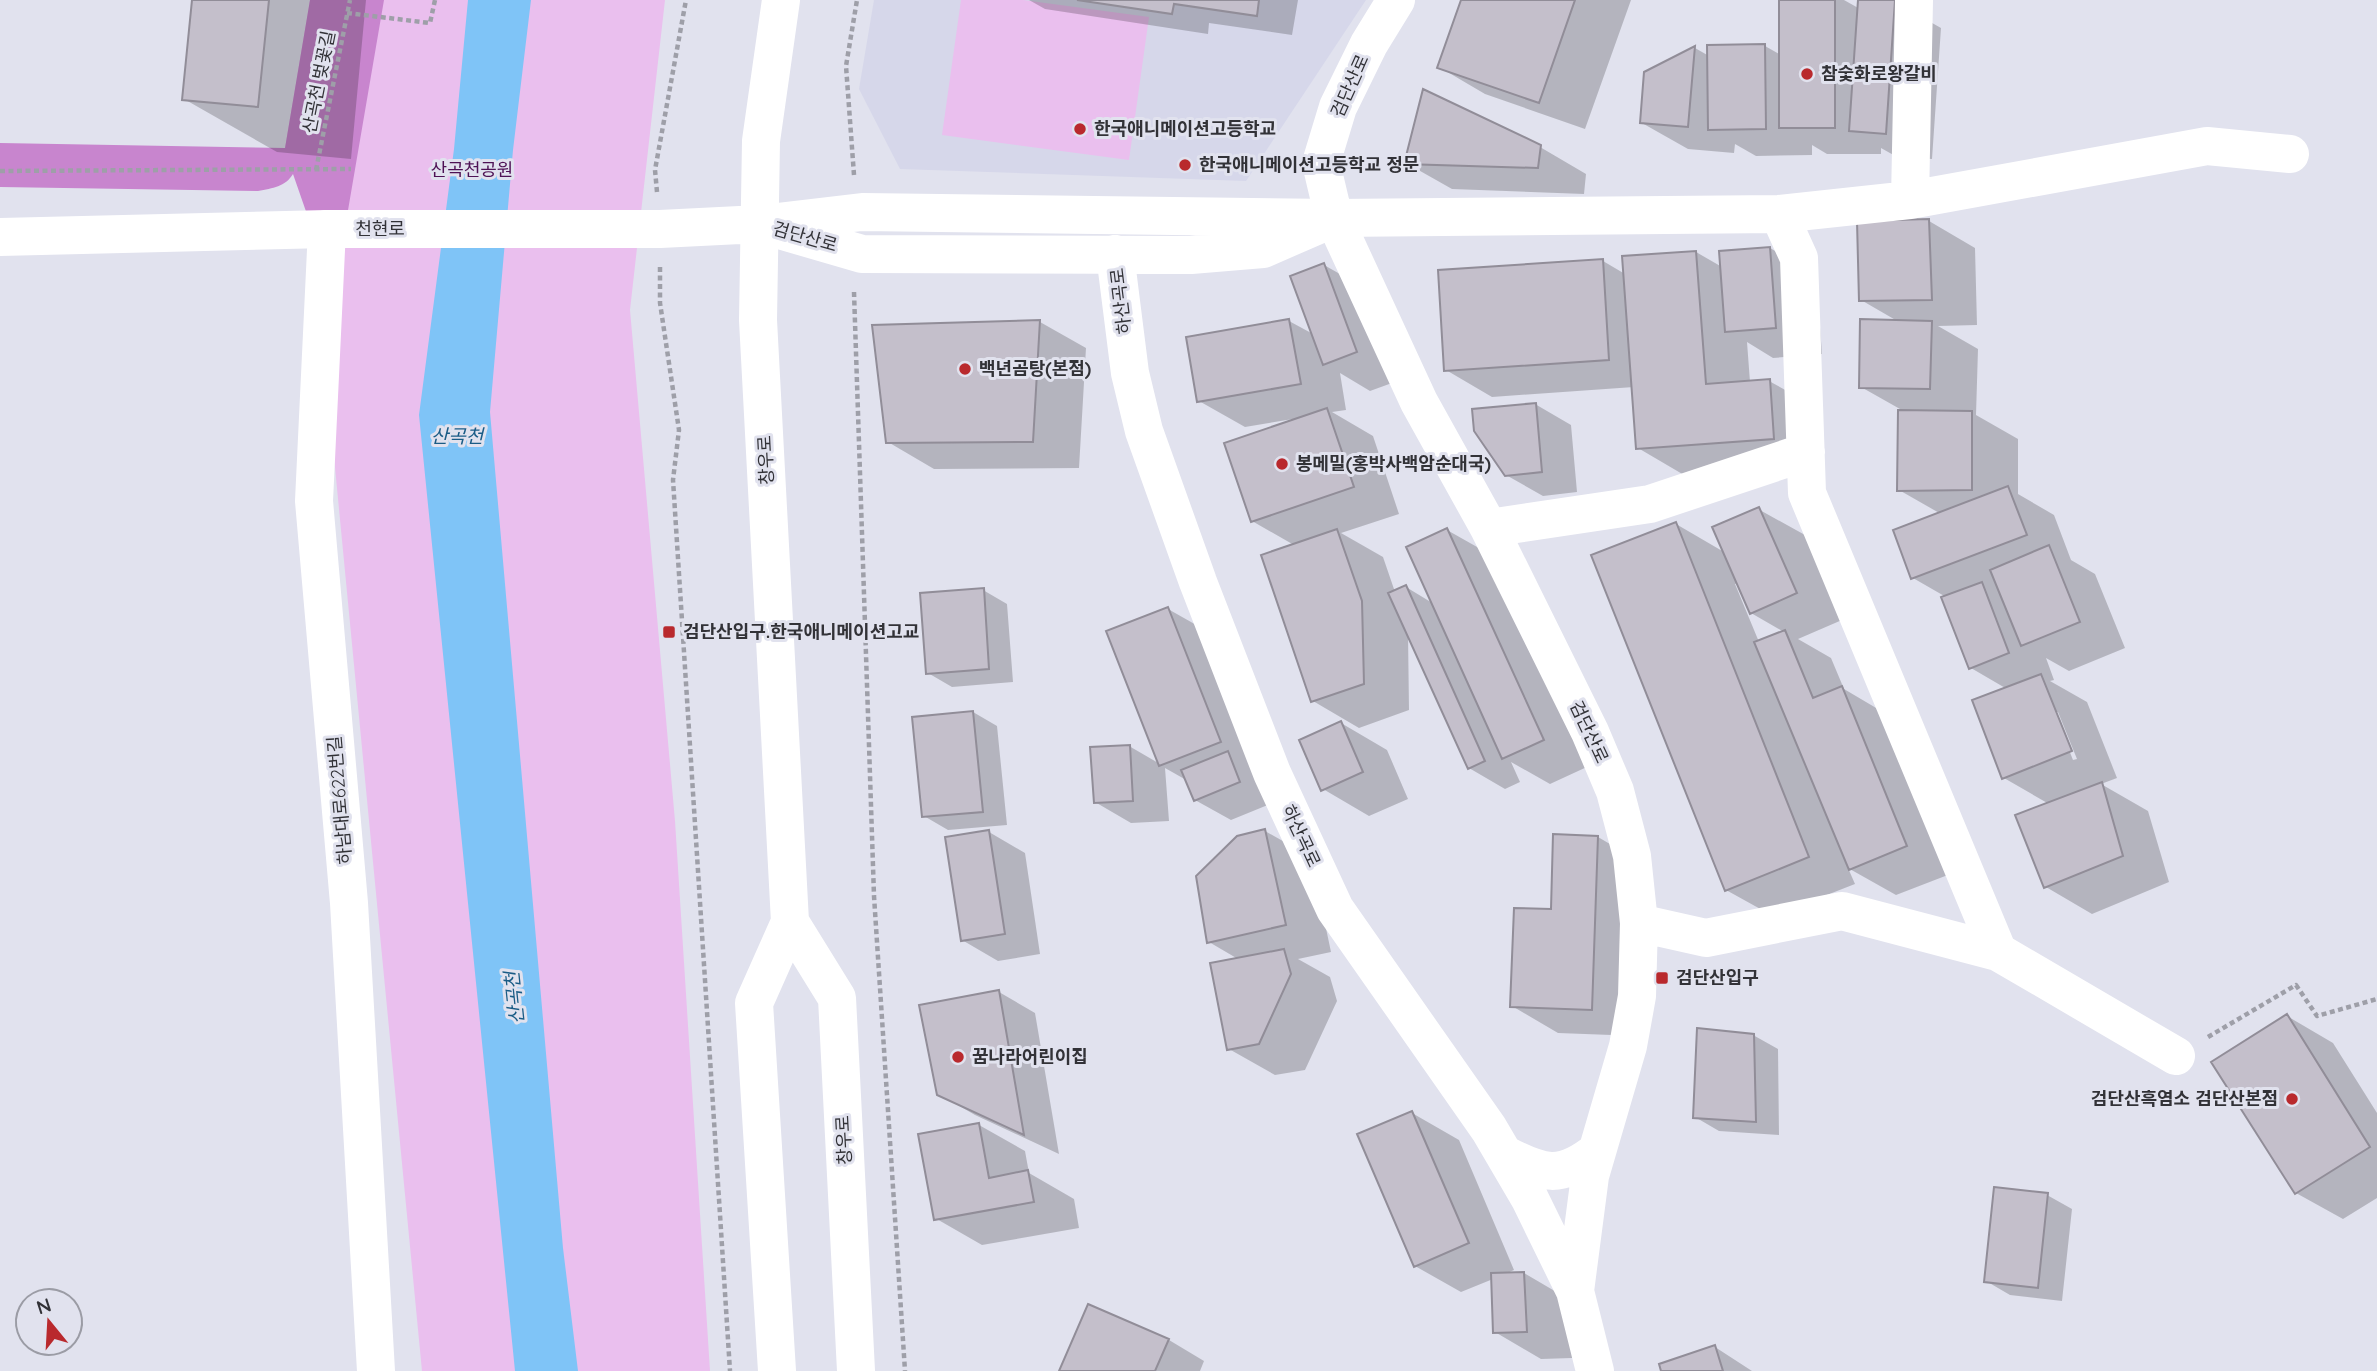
<svg xmlns="http://www.w3.org/2000/svg" width="2377" height="1371" viewBox="0 0 2377 1371" font-family="Quicksand,'Noto Sans KR',sans-serif">
	<rect width="100%" height="100%" fill="#e1e2ee"/>
	<path fill="#d6d7ea" d="M874 0H1366L1246 181 900 169 859 89Z"/>
	<path fill="#eabfee" d="M310 0H665L630 310 675 821 710 1371H422L326 374 334 292 285 148Z
		M961 0H1023L1149 17 1129 160 942 135Z"/>
	<path fill="#c885ce" d="M310 0H384L334 292 293 174C285 187 273 188 258 191L0 187V143L285 148Z"/>
	<path fill="#7fc4f7" d="M468 0H531L513 150 490 412 563 1248 578 1371H515L419 415 454 149Z"/>
	<path fill="#0003" fill-rule="evenodd" d="M194 0H366L351 159 277 152 184 99Z
		M1029 0H1298L1292 35 1209 23 1208 34 1045 9Z
		M1463 0H1631L1585 129 1485 94 1439 67Z
		M1781 0H1844L1860 9V0L1895 2 1941 28 1932 159 1897 157 1881 148V154H1827L1812 145V155L1756 156 1735 144 1734 153 1688 149 1642 123 1646 74 1695 48 1709 56 1765 46 1781 55Z
		M1540 147 1586 174 1584 194 1452 189 1406 163Z
		M1929 221 1975 248 1977 325 1938 326 1978 349 1976 415 2018 439V494L2054 515 2071 560 2095 574 2125 648 2069 671 2046 658 2054 680 2050 681 2087 702 2117 778 2101 784 2148 811 2169 882 2092 914 2046 887 2049 804 2004 778 2007 689 1971 668 1946 597 1913 578 1941 514 1899 490 1900 409 1861 387 1899 322 1861 300ZM2054 712H2058L2077 759 2073 760Z
		M1770 248 1816 275 1822 354 1773 358 1747 342 1750 382 1769 381 1816 407 1820 465 1684 475 1638 448 1634 387 1492 397 1446 370 1603 261 1625 274 1696 252 1722 267Z
		M1324 265 1370 291 1403 379 1370 391 1340 373 1346 410 1332 412 1373 436 1399 514 1341 533 1383 557 1395 592 1406 587 1434 604 1447 530 1493 556 1589 766 1550 784 1511 762 1520 782 1505 789 1469 768 1408 633 1409 710 1359 728 1313 701 1294 545 1252 521 1293 419 1245 427 1199 401 1289 321 1313 334Z
		M1040 322 1086 348 1079 468 934 469 888 442Z
		M1535 404 1571 425 1577 492 1543 496 1506 475Z
		M1758 509 1805 535 1842 620 1798 639 1831 658 1844 689 1888 715 1953 873 1896 895 1848 868 1855 884 1773 916 1726 890 1676 524 1724 552ZM1738 583 1751 613 1784 632 1759 642 1735 584Z
		M983 590 1007 604 1013 682 952 687 928 673Z
		M1168 609 1214 635 1275 802 1231 820 1195 800 1188 781 1165 768 1169 821 1131 823 1095 802 1129 746 1160 764Z
		M973 712 997 726 1007 825 948 830 924 816Z
		M1341 723 1387 750 1408 799 1369 816 1323 789Z
		M1265 831 1311 857 1331 952 1298 959 1330 977 1337 1001 1305 1070 1275 1075 1229 1049 1238 959 1209 942Z
		M989 832 1025 853 1040 954 998 961 962 940Z
		M1598 837 1644 864 1638 1036 1558 1033 1512 1006 1553 911Z
		M999 992 1035 1013 1059 1154 975 1115 939 1094Z
		M2287 1016 2333 1043 2377 1113V1198L2343 1219 2296 1193Z
		M1753 1035 1778 1049 1779 1135 1719 1131 1695 1117Z
		M1412 1113 1459 1140 1514 1270 1505 1274 1524 1273 1570 1300 1572 1358 1541 1359 1495 1332 1493 1279 1461 1292 1415 1266Z
		M979 1125 1025 1151 1029 1173 1074 1199 1079 1228 982 1245 935 1218Z
		M2047 1195 2072 1209 2062 1301 2010 1295 1986 1281Z
		M1089 1306 1169 1340 1204 1361 1200 1371H1061Z
		M1715 1347 1752 1371H1663Z"/>
	<path fill="#c4bfcb" stroke="#918d98" stroke-width="2" d="M192 0H269L258 107 182 100Z
		M1077 0H1259L1257 16 1174 4 1172 14Z
		M1461 0H1575L1539 103 1437 68Z
		M1779 0H1835V128H1779Z
		M1858 0H1895L1886 134 1849 131Z
		M1765 44 1766 129 1708 130 1707 45Z
		M1695 46 1688 127 1640 123 1644 72Z
		M1423 89 1541 145 1538 168 1404 164Z
		M1929 219 1932 300 1859 301 1857 221Z
		M1770 247 1776 328 1725 332 1719 251Z
		M1696 251 1706 384 1770 379 1774 439 1636 449 1622 256Z
		M1603 259 1609 360 1444 371 1438 270Z
		M1324 263 1357 352 1323 365 1290 276Z
		M1289 319 1301 384 1197 402 1186 337Z
		M1860 319 1932 321 1930 389 1859 388Z
		M1040 320 1033 442 886 443 872 325Z
		M1536 403 1542 472 1505 476 1474 431 1472 409Z
		M1327 408 1354 487 1251 522 1224 443Z
		M1898 410 1972 411V490L1897 491Z
		M2008 486 2027 535 1911 579 1893 530Z
		M1759 507 1797 593 1750 614 1712 527Z
		M1676 522 1809 857 1725 891 1591 555Z
		M1447 528 1544 740 1502 759 1406 547Z
		M1337 529 1362 601 1364 684 1311 702 1261 555Z
		M2049 545 2080 622 2021 646 1990 570Z
		M1982 582 2009 653 1969 669 1941 597Z
		M1406 585 1485 761 1468 769 1388 593Z
		M984 588 989 669 926 674 920 593Z
		M1168 607 1221 742 1159 766 1106 631Z
		M1785 630 1813 698 1842 686 1907 846 1849 870 1754 642Z
		M2041 674 2072 751 2002 779 1972 700Z
		M973 711 983 812 922 817 912 717Z
		M1341 721 1363 772 1321 791 1299 740Z
		M1130 745 1133 801 1094 803 1090 747Z
		M1228 751 1240 782 1194 801 1181 770Z
		M2102 782 2123 856 2044 888 2015 815Z
		M1265 829 1286 925 1207 943 1196 876 1237 836Z
		M989 830 1005 934 961 941 945 837Z
		M1553 834 1598 836 1592 1010 1510 1007 1514 908 1551 909Z
		M1284 949 1291 974 1259 1044 1227 1050 1210 963Z
		M999 990 1024 1135 937 1095 919 1005Z
		M2287 1014 2370 1147 2295 1194 2211 1062Z
		M1697 1028 1754 1034 1756 1122 1693 1118Z
		M1412 1111 1469 1243 1414 1267 1357 1134Z
		M979 1123 989 1178 1028 1170 1034 1202 934 1220 918 1134Z
		M1994 1187 2048 1193 2038 1288 1984 1282Z
		M1524 1272 1527 1332 1493 1333 1491 1273Z
		M1088 1304 1169 1339 1155 1371H1059Z
		M1715 1345 1723 1371H1661L1659 1364Z"/>
	<g fill="none" stroke-linecap="round" stroke-linejoin="round">
		<path stroke="#9e9fa8" stroke-width="4.5" stroke-dasharray="5 3.5" stroke-linecap="butt" d="M347 13 430 23 435 0
			M316 170 350 0
			M0 171 351 169
			M854 175 846 66 857 0
			M657 192 655 170 686 0
			M660 267V303L679 430 673 480 730 1371
			M854 292 874 896 905 1371
			M2208 1037 2296 985 2317 1016 2377 999"/>
		<path stroke="#fff" stroke-width="38" d="M1396 0 1369 44 1338 107 1321 163 1334 218 1419 402 1489 528 1590 732 1615 791 1632 856 1639 923 1637 996 1628 1046 1590 1176 1575 1291
			M1910 200 2207 146 2290 154
			M1779 214 1799 258 1807 493 1998 952
			M760 224 862 212 1334 218 1779 214 1910 200 1914 0
			M327 229 314 501 349 903 376 1371
			M776 229 862 254 1191 255 1263 249 1325 222
			M1115 254 1130 373 1144 431 1198 582 1272 773 1335 909 1489 1129 1530 1199 1575 1291 1595 1371
			M1489 528 1650 504 1806 452
			M1639 923 1706 938 1842 911 1998 952 2176 1056
			M1504 1154C1542 1174 1561 1180 1597 1151"/>
		<path stroke="#fff" stroke-width="38" d="M0 237 327 229H660L760 224
			M790 922 837 998 856 1371
			M777 1371 754 1003 790 922 758 320 761 141 781 0"/>
	</g>
	<g fill="#b9292d" stroke="#e1e2ee" stroke-width="2.5">
		<circle cx="1807" cy="74" r="7"/>
		<circle cx="1080" cy="129" r="7"/>
		<circle cx="1185" cy="165" r="7"/>
		<circle cx="965" cy="369" r="7"/>
		<circle cx="1282" cy="464" r="7"/>
		<rect x="662" y="625" width="14" height="14" rx="3.5"/>
		<rect x="1655" y="971" width="14" height="14" rx="3.5"/>
		<circle cx="958" cy="1057" r="7"/>
		<circle cx="2292" cy="1099" r="7"/>
	</g>
	<g text-anchor="middle" stroke-width="6" stroke-linejoin="round" paint-order="stroke">
		<g font-size="18" font-weight="bold" fill="#323237" stroke="#e1e2ee" text-anchor="start">
			<text x="1821" y="80">참숯화로왕갈비</text>
			<text x="1094" y="135">한국애니메이션고등학교</text>
			<text x="1199" y="171">한국애니메이션고등학교 정문</text>
			<text x="979" y="375">백년곰탕(본점)</text>
			<text x="1296" y="470">봉메밀(홍박사백암순대국)</text>
			<text x="683" y="638">검단산입구.한국애니메이션고교</text>
			<text x="1676" y="984">검단산입구</text>
			<text x="972" y="1063">꿈나라어린이집</text>
			<text x="2278" y="1105" text-anchor="end">검단산흑염소 검단산본점</text>
		</g>
		<g font-size="18" fill="#323237" stroke="#e1e2ee">
			<text transform="translate(319 82) rotate(-79)" y="6">산곡천 벚꽃길</text>
			<text transform="translate(1350 86) rotate(-66)" y="6">검단산로</text>
			<text x="380" y="235">천현로</text>
			<text transform="translate(805 237) rotate(16)" y="6">검단산로</text>
			<text transform="translate(1121 301) rotate(-97)" y="6">하산곡로</text>
			<text transform="translate(766 460) rotate(-93)" y="6">창우로</text>
			<text transform="translate(1589 732) rotate(65)" y="6">검단산로</text>
			<text transform="translate(340 800) rotate(-95)" y="6">하남대로622번길</text>
			<text transform="translate(1301 836) rotate(65)" y="6">하산곡로</text>
			<text transform="translate(844 1140) rotate(-93)" y="6">창우로</text>
		</g>
		<g font-size="18" fill="#4e1255" stroke="#e1e2ee">
			<text x="472" y="176">산곡천공원</text>
		</g>
		<g font-size="19" font-style="italic" fill="#1a5c86" stroke="#e1e2ee">
			<text x="457" y="443">산곡천</text>
			<text transform="translate(514 998) rotate(-96)" y="7">산곡천</text>
		</g>
	</g>
	<g transform="translate(49 1322) rotate(342)"><circle r="33" fill="#e1e2ee" stroke="#9b9ca5" stroke-width="2"/>
	<path d="M0-5L12 26L0 18L-12 26Z" fill="#b9292d"/>
	<text y="-10" font-size="19" font-weight="bold" text-anchor="middle" fill="#323237">N</text>
	</g>
</svg>
